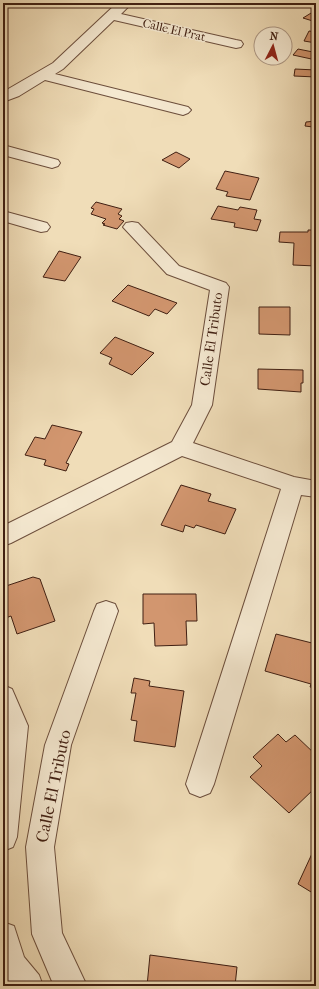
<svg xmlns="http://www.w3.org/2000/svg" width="319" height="989" viewBox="0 0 319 989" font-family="'IM FELL French Canon',serif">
	<rect width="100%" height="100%" fill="#f0ddb8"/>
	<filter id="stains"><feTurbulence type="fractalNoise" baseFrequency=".005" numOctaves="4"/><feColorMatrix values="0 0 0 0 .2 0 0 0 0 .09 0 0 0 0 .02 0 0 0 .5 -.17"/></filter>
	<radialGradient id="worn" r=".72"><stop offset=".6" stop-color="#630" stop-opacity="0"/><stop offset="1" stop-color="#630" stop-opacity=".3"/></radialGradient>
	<path fill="#d2966f" stroke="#401f12" d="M316 10V22L303 18Z
		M309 31 316 32V43L304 41Z
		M298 49 313 52 316 49V60L293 55Z
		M295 69 316 70V77L294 76Z
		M316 121V131H313V127L305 126 306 122Z
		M176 152 190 159 179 168 162 160Z
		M225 171 259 178 250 200 226 196 228 192 216 189Z
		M96 202 122 209 118 214 122 216 119 219 124 221 117 229 103 225 105 224 102 223 106 219 91 214 94 209 91 208Z
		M218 206 238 210 240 207 257 210 254 219 261 220 257 231 234 227 235 223 211 219Z
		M308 230H316V266L293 265 294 243 279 242 280 232H308Z
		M59 251 81 257 65 281 43 277Z
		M128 285 177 303 167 314 155 309 149 316 112 301Z
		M259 307H290V335L259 334Z
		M115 337 154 353 132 375 109 364 112 358 100 353Z
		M258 369 303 370V383H301V392L258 389Z
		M52 425 82 432 66 463 69 464 66 471 44 465 46 460 25 455 35 437 45 439Z
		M181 485 211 494 208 501 236 509 225 534 196 525 194 528 185 525 183 532 161 525Z
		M33 577 40 579 55 621 17 634 11 616 3 619V587Z
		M143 594H196L197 621H186L187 645 155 646 154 623 143 624Z
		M276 634 316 644V688L310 687 311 684 265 671Z
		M134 678 150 681 149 686 184 691 175 747 134 741 137 721 131 720 136 693H131Z
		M278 734 286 742 295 735 316 755V765L314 768 316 770V787L289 813 250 777 262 766 253 757Z
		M316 845V895L298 884Z
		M150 955 237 967 235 986H147Z"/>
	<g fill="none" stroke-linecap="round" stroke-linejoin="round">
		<defs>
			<path id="street" d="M117 3H132L121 14 236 40 241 41 243 44 241 47 236 48 114 20 63 69 55 74 188 107 191 110 188 113 183 115 45 80 19 96 3 102V92L53 63Z
				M3 145 58 160 60 163 58 166 52 168 3 155Z
				M3 211 47 223 50 227 47 231 41 232 3 221Z
				M132 222 138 223 179 266 226 283 229 287 212 405 193 443 294 477 316 481V497L301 495 214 784 210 793 200 797 190 793 186 784 281 489 182 456 11 543 3 546V526L172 442 192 405 210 290 167 274 123 227 126 223Z
				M106 601 115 604 118 611 71 745 54 847 62 933 87 986H54L32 934 26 847 45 745 94 611 97 604Z
				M3 685 12 689 28 726 17 837 13 847 3 851Z
				M3 922 14 926 24 957 39 975 43 986H8L3 979Z"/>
		</defs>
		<use href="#street" stroke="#6c4e3c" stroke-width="2"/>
		<use href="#street" fill="#f5e9d1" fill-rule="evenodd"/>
	</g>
	<g text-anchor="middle" stroke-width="3" stroke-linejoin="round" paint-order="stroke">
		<g font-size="12" fill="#401f12" stroke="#f5e9d1">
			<text transform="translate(174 30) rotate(13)" y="4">Calle El Prat</text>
		</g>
		<g font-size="14" fill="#401f12" stroke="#f5e9d1">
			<text transform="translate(211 339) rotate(-82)" y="5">Calle El Tributo</text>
		</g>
		<g font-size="17" fill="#401f12" stroke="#f5e9d1">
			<text transform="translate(53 786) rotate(-78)" y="6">Calle El Tributo</text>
		</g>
	</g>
	<rect width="319" height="989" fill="none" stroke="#f0ddb8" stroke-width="16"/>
	<rect x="4" y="4" width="311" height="981" fill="none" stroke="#401f12" stroke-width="2"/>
	<rect x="8" y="8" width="303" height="973" fill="none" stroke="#401f12"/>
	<g transform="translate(273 46) rotate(6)"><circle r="19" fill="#f5e9d1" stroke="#ad9885"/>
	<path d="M0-3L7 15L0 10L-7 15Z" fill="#8f2418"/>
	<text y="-6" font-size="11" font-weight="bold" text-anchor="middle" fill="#401f12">N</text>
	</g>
	<rect width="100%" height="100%" filter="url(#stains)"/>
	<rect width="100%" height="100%" fill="url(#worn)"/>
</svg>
